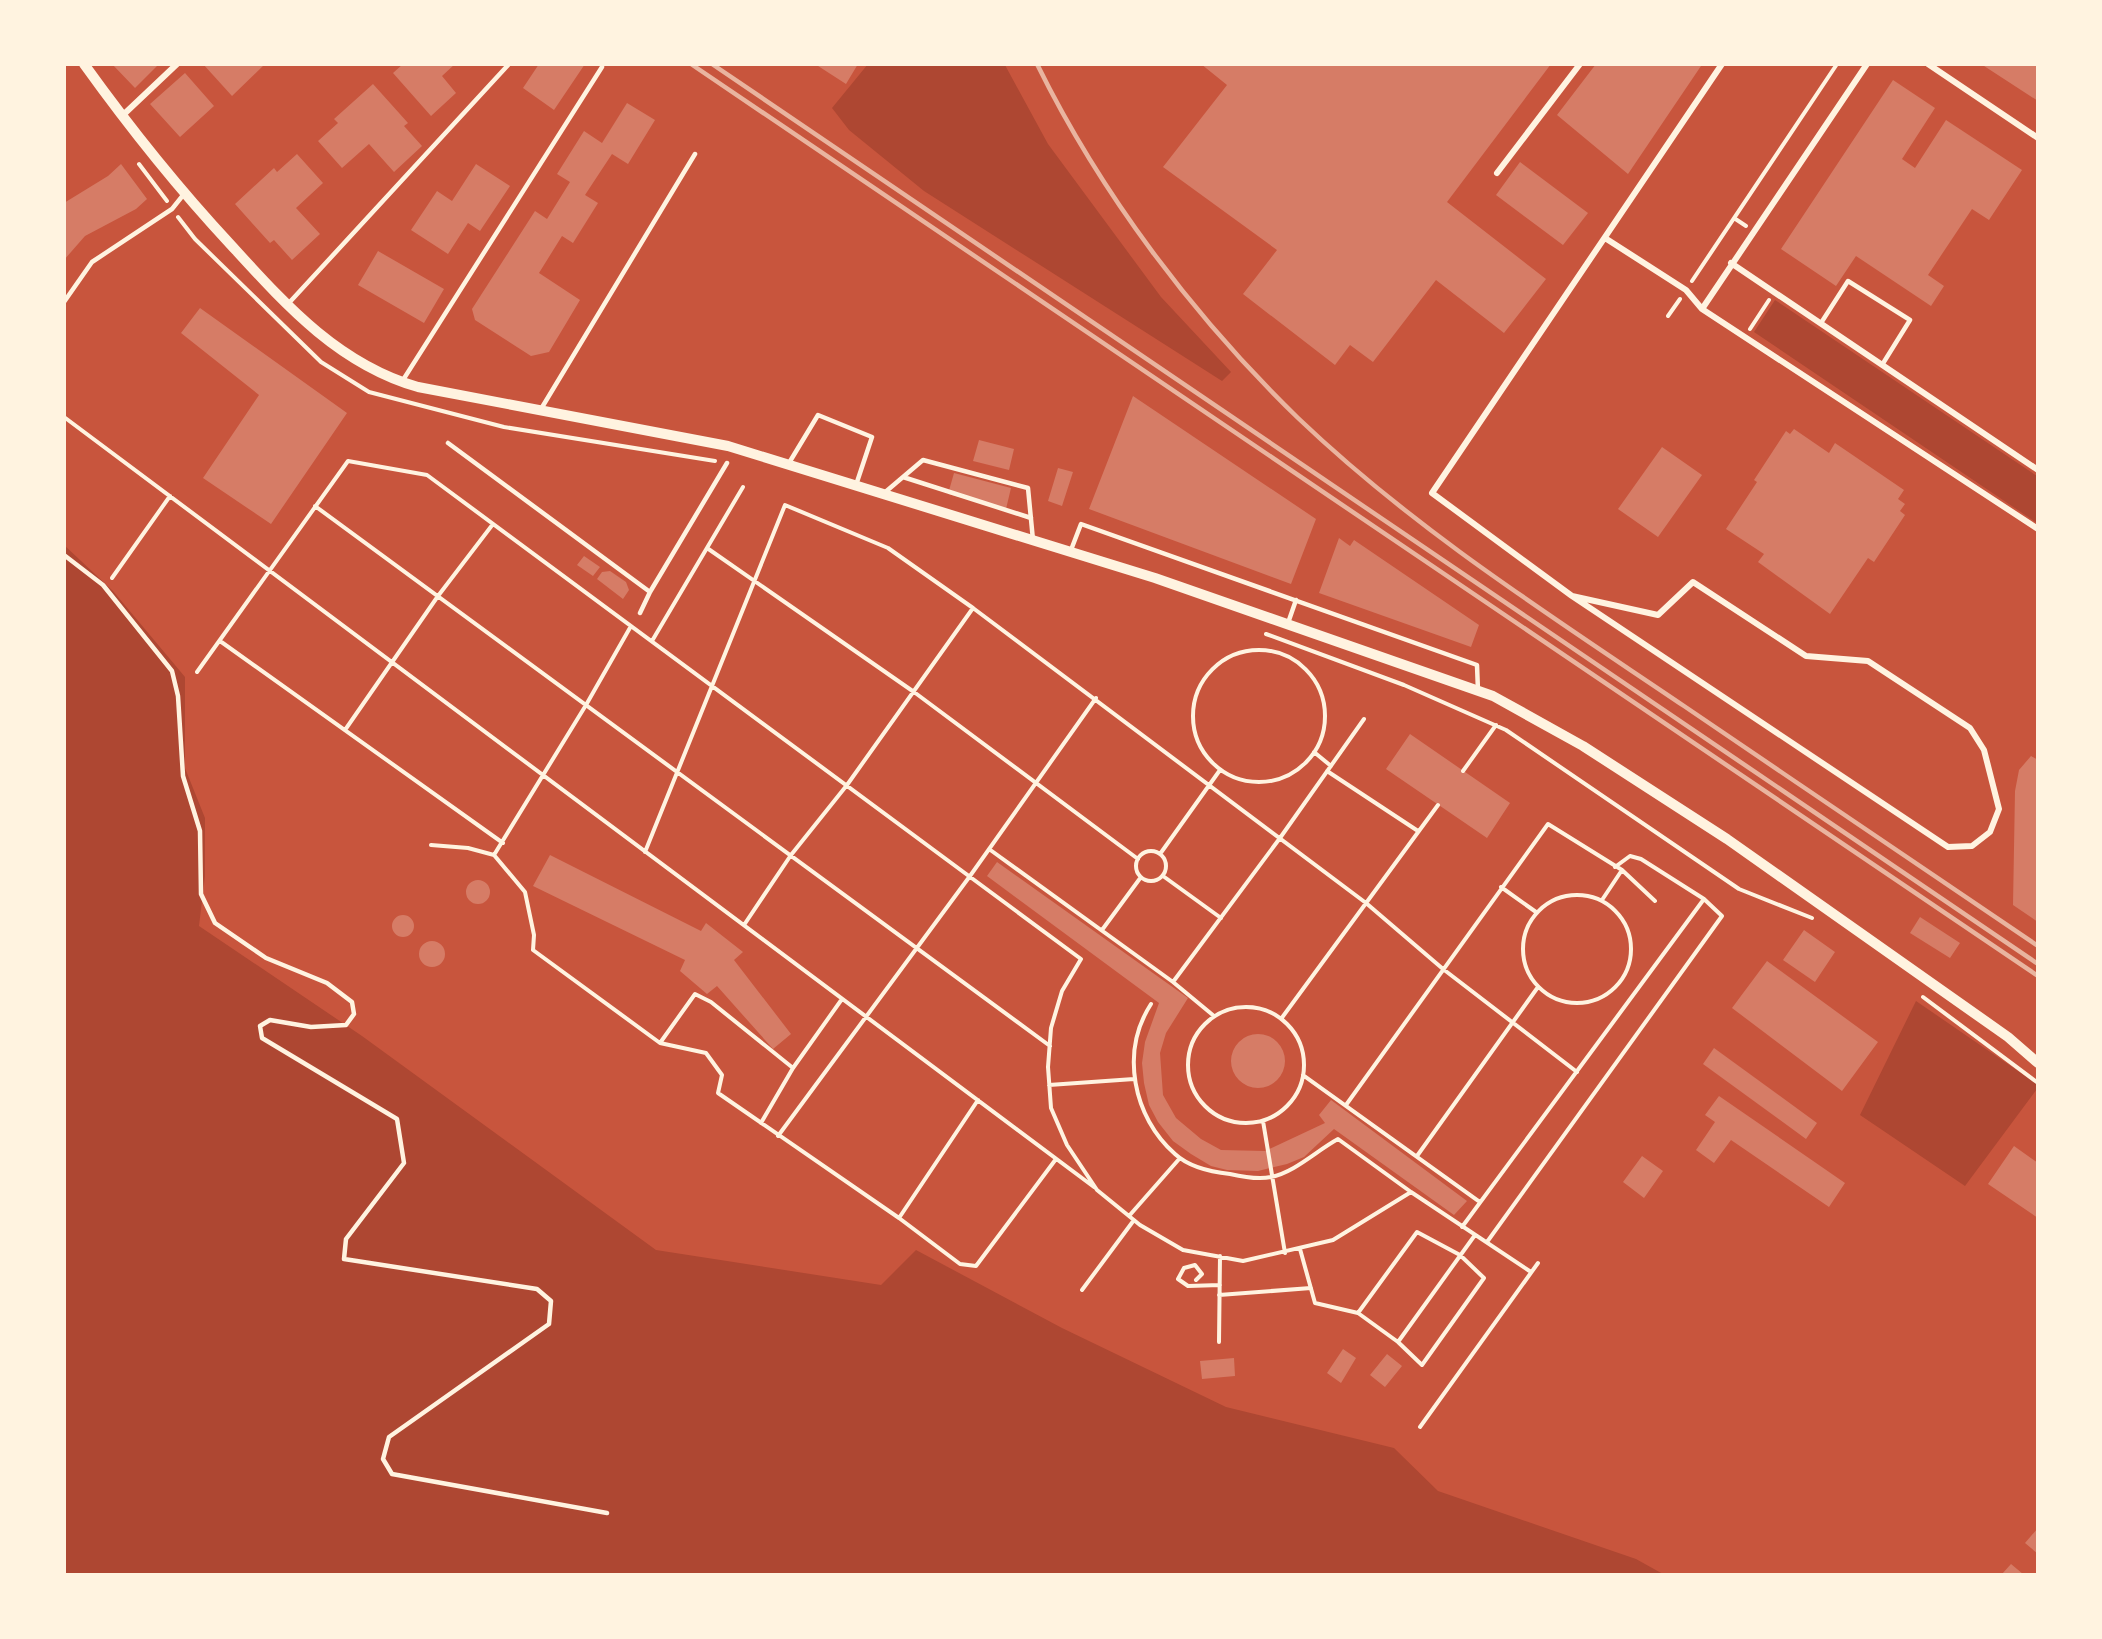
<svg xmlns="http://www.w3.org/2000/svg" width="2102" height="1639" viewBox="0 0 2102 1639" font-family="Literata,serif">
	<rect width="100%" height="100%" fill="#c8553d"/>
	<path fill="#ae4732" d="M868 64 1005 65 1048 144 1161 297 1231 372 1222 381 924 191 849 130 832 108Z
		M1775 300 2037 476V523L1754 332Z
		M64 545 113 591 185 677V768L205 818V876L199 926 362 1036 656 1250 881 1285 916 1250 1062 1328 1226 1407 1394 1448 1438 1491 1636 1559 1663 1574H65Z
		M1916 1001 2037 1084V1089L1965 1186 1860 1115Z"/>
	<path fill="#d67c66" d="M112 64H159L135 88Z
		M203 64H265L232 96Z
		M403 64H455L442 76 456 93 431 116 393 73Z
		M539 64H585L554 110 523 88Z
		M815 64H858L846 84Z
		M1201 64H1551L1447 202 1546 279 1504 333 1436 280 1373 362 1350 345 1335 365 1243 294 1277 250 1163 167 1227 85Z
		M1596 64 1701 66 1628 174 1557 115Z
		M1981 64H2038V101Z
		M185 73 214 106 180 137 150 104Z
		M1893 80 1935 108 1902 159 1915 168 1946 120 2022 170 1989 220 1972 209 1928 275 1944 286 1931 306 1856 256 1836 286 1781 249Z
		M373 84 408 123 404 126 422 146 394 172 369 144 342 168 318 141 338 123 334 119Z
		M627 103 655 120 628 164 612 154 585 195 598 203 573 243 562 236 539 273 580 300 549 352 531 356 475 320 472 309 535 211 547 219 570 182 557 174 584 131 602 143Z
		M297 154 323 183 296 208 320 234 292 260 274 240 270 243 235 204 274 168 277 172Z
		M1520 162 1588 213 1563 245 1496 195Z
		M121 164 147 199 136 209 85 236 64 260V203L108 176Z
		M476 164 510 186 480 231 468 223 448 254 411 230 437 191 452 201Z
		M378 251 444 289 424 323 358 285Z
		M200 308 347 413 271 524 203 478 259 395 181 333Z
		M1133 396 1316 519 1291 584 1089 509Z
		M1794 429 1829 453 1835 443 1904 490 1898 499 1905 504 1900 511 1905 515 1874 562 1868 558 1830 614 1758 562 1764 554 1726 529 1757 482 1754 480 1786 431 1790 434Z
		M979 440 1014 449 1009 470 973 461Z
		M1662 447 1702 475 1658 537 1618 509Z
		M1058 468 1073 472 1062 506 1048 501Z
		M954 473 1011 488 1006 509 948 494Z
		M1339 538 1350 546 1354 540 1479 625 1471 647 1319 593Z
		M584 556 600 567 593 576 577 565Z
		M610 571 626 582 629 590 623 599 597 579 602 572Z
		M1410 734 1510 803 1487 838 1386 769Z
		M2031 756 2038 760V922L2013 905 2015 791 2019 770Z
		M550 855 701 931 706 923 743 952 734 960 791 1034 773 1049 717 986 707 994 680 971 685 960 533 886Z
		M997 862 1188 998 1166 1033 1160 1053 1163 1095 1176 1118 1201 1139 1221 1150 1265 1151 1325 1123 1319 1115 1331 1100 1467 1201 1454 1215 1334 1129 1304 1157 1287 1164 1258 1171 1227 1170 1211 1166 1191 1154 1173 1141 1158 1122 1149 1105 1144 1083 1142 1063 1145 1042 1159 1003 987 876Z
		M466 892a12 12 0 1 1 24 0a12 12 0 1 1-24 0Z
		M392 926a11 11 0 1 1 22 0a11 11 0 1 1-22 0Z
		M1920 917 1960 943 1950 958 1910 933Z
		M1804 930 1835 952 1815 982 1783 960Z
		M419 954a13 13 0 1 1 26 0a13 13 0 1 1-26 0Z
		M1767 961 1878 1042 1842 1091 1732 1008Z
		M1231 1061a27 27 0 1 1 54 0a27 27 0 1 1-54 0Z
		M1714 1048 1817 1123 1806 1139 1703 1064Z
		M1719 1096 1845 1183 1829 1207 1731 1140 1714 1163 1696 1150 1715 1122 1705 1115Z
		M2014 1146 2038 1163V1218L1988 1184Z
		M1642 1156 1663 1171 1644 1198 1623 1182Z
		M1343 1349 1356 1358 1341 1383 1327 1373Z
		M1387 1354 1402 1366 1385 1387 1370 1375Z
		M1234 1358 1235 1376 1202 1379 1200 1361Z
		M2038 1528V1554L2025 1543Z
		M2011 1564 2023 1574H2002Z"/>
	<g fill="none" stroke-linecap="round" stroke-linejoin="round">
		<path stroke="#fff3e0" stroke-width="4" d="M139 164 167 201
			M178 217 195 239 321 362 369 392 504 427 715 461
			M1734 218 1746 226
			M1692 281 1837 64
			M1668 316 1680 299
			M1750 329 1769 300
			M64 417 1094 1187
			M315 506 1050 1046
			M707 548 914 692 1138 859
			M112 578 170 496
			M1266 634 1404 685 1506 730 1739 889 1812 918
			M220 641 503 843
			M652 641 743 487
			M1193 716a66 66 0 1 1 132 0a66 66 0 1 1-132 0Z
			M197 672 348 461 427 475 1081 959 1062 991 1051 1028 1048 1067 1051 1108 1067 1145 1097 1190 1140 1225 1183 1250 1243 1261 1333 1240 1411 1192 1531 1272
			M345 730 438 596 493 524
			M1314 752 1331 766
			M1327 771 1418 831
			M1463 771 1496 725
			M431 845 468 848 494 855 525 892 534 935 533 950 660 1043 695 994 711 1002 793 1068 842 999
			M989 849 1173 982 1214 1016
			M1136 866a15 15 0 1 1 30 0a15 15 0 1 1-30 0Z
			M645 852 785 505 888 548 973 608 1366 903 1443 969 1577 1072
			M1160 854 1220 770
			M494 855 586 705 631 626
			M1163 876 1221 918
			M1501 887 1536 912
			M1523 949a54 54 0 1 1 108 0a54 54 0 1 1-108 0Z
			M1602 900 1622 870
			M744 925 791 855 847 785 973 608
			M1102 930 1141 877
			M1173 982 1280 838 1364 719
			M1923 997 2038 1083
			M1151 1004C1120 1052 1133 1117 1175 1154 1189 1167 1211 1172 1230 1174 1243 1177 1258 1180 1271 1177 1295 1172 1316 1151 1338 1139L1411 1192
			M1188 1065a58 58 0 1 1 116 0a58 58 0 1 1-116 0Z
			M1281 1019 1438 805
			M660 1043 706 1053 722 1075 718 1093 899 1218 960 1264 976 1266 1056 1159
			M1303 1075 1480 1202
			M1049 1085 1134 1079
			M1346 1105 1548 824 1622 870 1655 901
			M1263 1121 1285 1253
			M761 1123 793 1068
			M778 1136 970 876 1096 698
			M1417 1156 1538 987
			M1129 1216 1180 1158
			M899 1218 978 1100
			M1462 1227 1704 899
			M1487 1242 1722 916 1704 899 1641 859 1630 856 1615 867
			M1300 1249 1315 1303 1358 1313 1398 1342 1422 1365 1484 1278 1460 1255 1417 1232 1358 1313
			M1196 1280 1202 1274 1195 1265 1184 1268 1178 1279 1188 1286 1220 1285
			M1082 1290 1134 1220
			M1219 1295 1311 1288
			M1219 1342 1220 1256
			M1398 1342 1475 1235
			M1420 1427 1538 1263"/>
		<path stroke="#fff3e0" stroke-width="4.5" d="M64 302 92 262 172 209 184 194
			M288 304 509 64
			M1821 323 1848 281 1910 320 1882 365
			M403 380 602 67
			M541 409 695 154
			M448 443 650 592 727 463
			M789 463 818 415 872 437 856 485
			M903 477 1031 518
			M883 494 923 460 1028 488 1033 540
			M1071 550 1081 524 1477 665 1478 691
			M64 555 103 585 172 671 178 696 183 776 200 831 201 894 215 923 266 958 327 983 352 1002 354 1014 346 1025 311 1027 270 1020 260 1026 262 1038 397 1119 404 1163 346 1239 344 1259 537 1289 551 1301 549 1324 389 1437 383 1459 392 1474 607 1513
			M640 613 650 592
			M1288 623 1296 600"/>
		<path stroke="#fff3e0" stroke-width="6" d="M1928 64 2038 138
			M122 116 177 64
			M1497 173 1580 64
			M1605 238 1686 290 1702 309 2038 529
			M1731 263 2038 470
			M1702 309 1867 64
			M1572 596 1658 615 1693 582 1806 656 1868 661 1970 728 1984 750 1999 809 1990 832 1972 846 1948 847 1572 596 1432 493 1722 64"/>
		<path stroke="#fff3e0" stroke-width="10" d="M84 64C130 128 178 188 231 245 285 304 338 364 418 387L728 446 1155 578 1493 696 1583 746 1727 839 2008 1037 2038 1063"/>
		<path stroke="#e9b49f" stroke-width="4.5" d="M691 64 2038 976
			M712 64 2038 964
			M1037 64C1101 194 1194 317 1298 418 1414 529 1551 616 1684 706 1802 786 1919 866 2038 946"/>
	</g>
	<rect width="2102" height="1639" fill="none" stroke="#fff3e0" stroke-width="132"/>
</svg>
